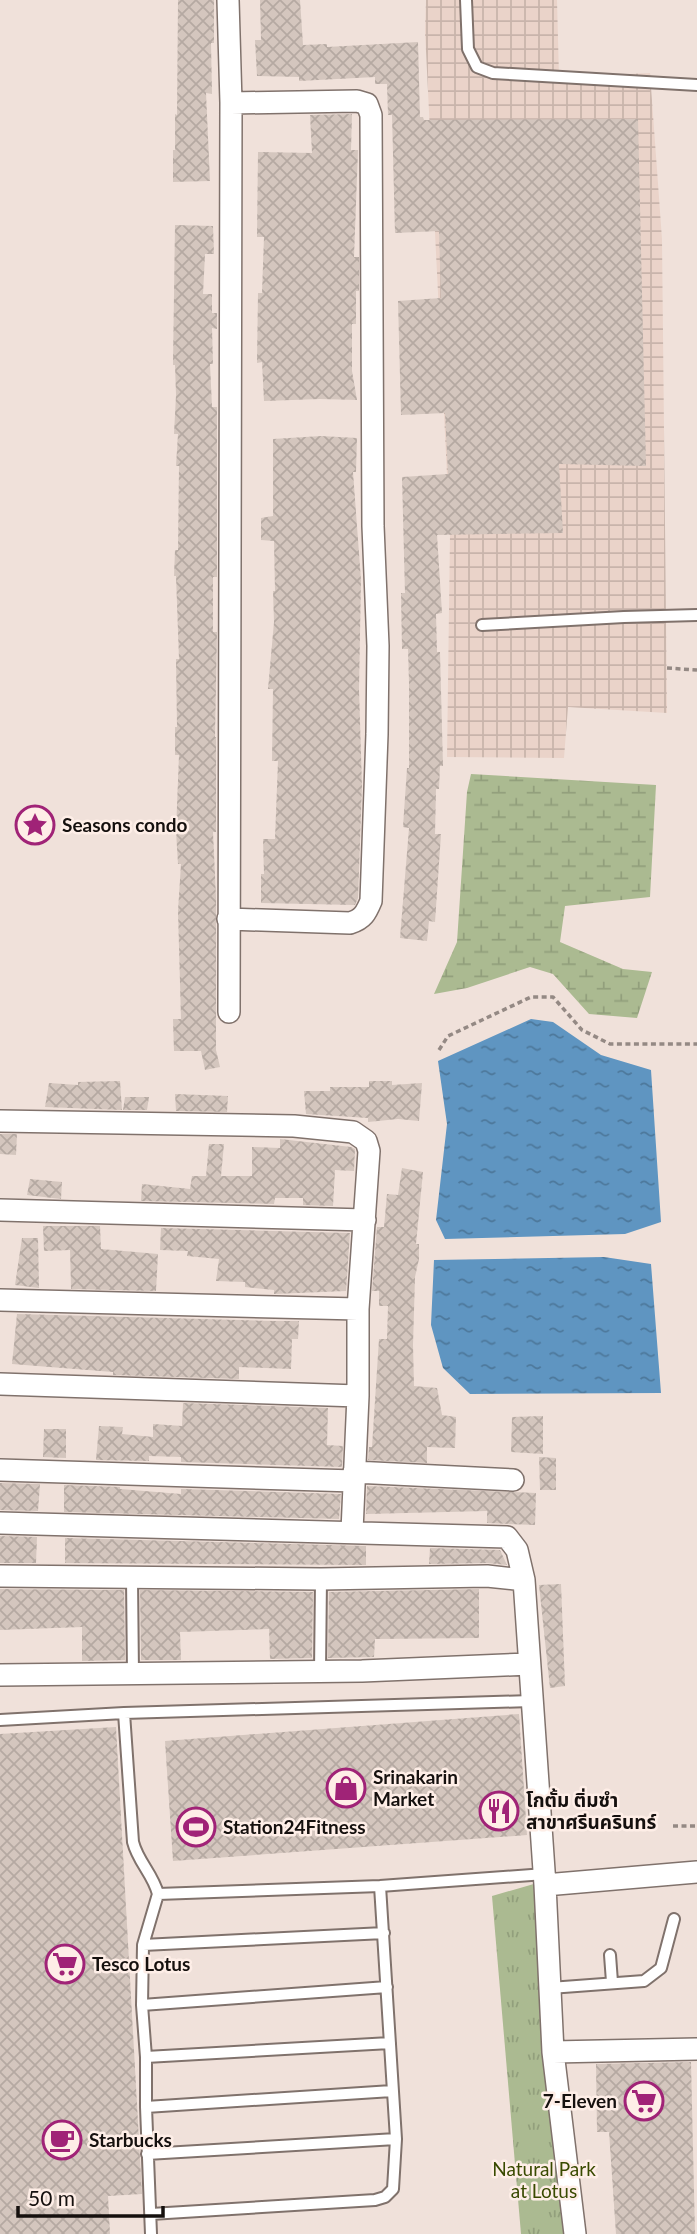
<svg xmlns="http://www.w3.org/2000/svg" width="697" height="2234" viewBox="0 0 697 2234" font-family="Lato,'Noto Sans Thai',sans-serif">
	<defs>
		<pattern id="industrial-grid" width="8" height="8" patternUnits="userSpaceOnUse" patternTransform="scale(1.75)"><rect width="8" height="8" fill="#ead3c9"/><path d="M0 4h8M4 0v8" fill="none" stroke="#c8b4ab"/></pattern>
		<pattern id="wetland-marsh" width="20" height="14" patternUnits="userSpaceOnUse" patternTransform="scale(1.75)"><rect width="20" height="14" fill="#abba91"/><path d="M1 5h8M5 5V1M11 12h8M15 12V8" fill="none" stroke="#929f7c"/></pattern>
		<pattern id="park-tufts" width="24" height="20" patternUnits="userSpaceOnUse" patternTransform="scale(1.75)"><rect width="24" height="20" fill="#abba91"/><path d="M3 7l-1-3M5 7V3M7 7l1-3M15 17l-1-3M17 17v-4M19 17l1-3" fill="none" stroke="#929f7c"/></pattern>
		<pattern id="water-ripples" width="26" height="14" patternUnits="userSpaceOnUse" patternTransform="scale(1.75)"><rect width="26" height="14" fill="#5f95c1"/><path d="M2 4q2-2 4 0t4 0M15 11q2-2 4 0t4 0" fill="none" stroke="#4d789b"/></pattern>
		<pattern id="building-cross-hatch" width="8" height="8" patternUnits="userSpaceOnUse" patternTransform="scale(1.75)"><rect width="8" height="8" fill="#d4c6be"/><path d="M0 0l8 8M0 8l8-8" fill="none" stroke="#b5a9a2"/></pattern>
	</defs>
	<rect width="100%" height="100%" fill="#f0e1da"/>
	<path fill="url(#industrial-grid)" d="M426 0H557L559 77 650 73 662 239 667 713 568 707 564 758 447 757 450 535 425 31Z"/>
	<path fill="url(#wetland-marsh)" d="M471 774 656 785 650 897 565 906 560 942 623 969 652 972 637 1018 589 1014 553 974 530 967 467 988 434 994 457 942 467 792Z"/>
	<path fill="url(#park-tufts)" d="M544 1881 576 2234H521L492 1896Z"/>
	<path fill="url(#water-ripples)" d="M531 1019 553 1022 601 1055 651 1070 661 1222 625 1234 445 1239 436 1220 447 1124 438 1061Z
		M604 1257 651 1264 661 1393 470 1394 443 1368 431 1325 434 1260Z"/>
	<path fill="url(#building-cross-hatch)" d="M178 0H214V43H211L212 94 206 93 210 181 173 182V150H175V114L177 115Z
		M260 0H300L303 45 327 44V47L418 42 420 117H423L424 120 638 119 646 466 559 464 563 533 437 535 442 613 436 614 437 652H440L443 766H440L439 789H436L435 834H441L435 922 429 921 427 941 400 938 409 828 403 827 407 768H409V683L408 649H402L401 593H405L402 477 448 474 445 413 401 415 398 301 441 298 439 231 395 233 392 115H388L387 84H375V77L299 81V77L257 76 255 40H261Z
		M352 114 351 150H358L354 257H359V291H356V324H352V371L357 400 320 399 264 401 262 362 257 363 258 293H262L264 237H257L258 152 312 153 310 115Z
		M175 225 213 226 214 254H205L203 294H212V313H217V329L212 328 213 364H210L212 407H217V577H213V632H217L215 737H216V832H213L216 897V1050L220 1067 205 1070 201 1051H174L173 1019H181L178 911 181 864H178L176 831 179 755H175V727H177L176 659H179L176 576H174L175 550H178L179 466H176L178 434H174L176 395 175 365H173Z
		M321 436 357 438 356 472H353L361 580 359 689 362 786 358 898 355 905 261 903V874H264L263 839H275L278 761H272L273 689H268L274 622 273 591H275L274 541 261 540V518L273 516V439Z
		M120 1081 122 1110 45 1107 49 1083 78 1085V1082Z
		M369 1081H392V1085L422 1083 419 1121 398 1119 368 1122V1118L306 1114 304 1091H330V1087H369Z
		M175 1094 228 1096 227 1112 176 1111Z
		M125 1097H149L147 1110H123Z
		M0 1134H17L16 1155 0 1154Z
		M280 1139 351 1147 355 1149 354 1171 335 1170 333 1206 303 1205V1198H275L274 1204 141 1201 142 1184 190 1189 192 1176H206L209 1144H224L221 1176H252V1147L280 1148Z
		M402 1168 423 1172 416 1244H419V1259L415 1277 413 1345 414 1386 437 1388 442 1415 456 1417 455 1448 427 1447V1463L368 1460 369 1447H372L379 1339H387L388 1306H379V1291H372L377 1227H384L387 1194 398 1195Z
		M30 1179 62 1182 61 1199 27 1195Z
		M43 1226H100L101 1249 158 1254 156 1291 71 1289 70 1250 44 1251Z
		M161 1228 350 1233 346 1291 274 1294V1290L245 1287V1282L216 1281 219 1259 187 1256 188 1251 160 1250Z
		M22 1238H38L39 1288 15 1285Z
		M17 1314 273 1321H299L298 1339H292L291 1369 239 1367V1379L113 1375V1372L12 1364Z
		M183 1403 328 1408 327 1445 343 1446 342 1467 181 1462V1457L149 1456V1461L96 1460 99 1426 123 1427 122 1434 153 1437V1424L182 1426Z
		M543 1416V1454L511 1452 512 1417Z
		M44 1429H66V1458L43 1457Z
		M539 1457 556 1458V1490H540Z
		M0 1483 40 1484 38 1511 0 1510Z
		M64 1485 120 1487V1489L181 1494V1489L341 1494 339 1519 64 1512Z
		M367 1486 536 1493 535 1525 487 1523V1511L366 1514Z
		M0 1536 37 1537 36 1563H0Z
		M65 1538 366 1546V1565L65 1563Z
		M430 1548 500 1550 507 1565 487 1563 429 1564Z
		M561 1584 565 1686 550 1688 539 1585Z
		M0 1589 124 1590 125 1660 82 1661V1627L0 1630Z
		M479 1589V1638L375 1639 374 1657 328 1658 329 1592Z
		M140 1590 313 1592 312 1658 270 1659 269 1629 180 1632 181 1660H141Z
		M519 1714 527 1835 173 1861 165 1741Z
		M116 1727 142 2194 108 2196 110 2234H0V1734Z
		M691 2062 695 2234H616L609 2132H597L596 2064Z"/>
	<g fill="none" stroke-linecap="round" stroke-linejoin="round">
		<defs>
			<path id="service" d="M466 0 468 49 477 67 493 73 697 85
				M482 625 624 617 697 615
				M132 1579 133 1674
				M320 1671 321 1579
				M124 1713 531 1701
				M0 1720 124 1713 133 1842C138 1862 153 1874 158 1894L380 1886 545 1874
				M143 1945 384 1933
				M610 1955 612 1982
				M550 1988 644 1981 661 1968 674 1919
				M142 2005 387 1987
				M146 2057 390 2043
				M146 2107 392 2091
				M147 2154 396 2139
				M151 2214 375 2200 385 2197 393 2189 396 2139 380 1886
				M151 2234 146 2107V2057L142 2005 143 1945 158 1894"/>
			<path id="minor" d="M228 0 231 103 229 1012
				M228 919 350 923C363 919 366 913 371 901L377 734 378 646 373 526 371 115 367 104 357 101 231 103
				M0 1121 294 1126 353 1132 366 1141 369 1151 358 1309V1396L352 1531
				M0 1210 365 1220
				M0 1300 358 1309
				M0 1384 358 1396
				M0 1470 354 1481
				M354 1472 513 1480
				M0 1523 507 1537 517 1550 524 1580 545 1885
				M0 1576 321 1579 487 1576 524 1580
				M0 1675 362 1671 529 1664
				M553 2052 697 2049
				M575 2234 553 2052 545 1885 697 1872"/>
		</defs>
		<use href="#service" stroke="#80726c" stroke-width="14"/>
		<use href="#minor" stroke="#80726c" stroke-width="24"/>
		<path stroke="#948984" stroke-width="3.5" stroke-dasharray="5 3.5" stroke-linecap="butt" d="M667 668 697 670
			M439 1050 448 1036 531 997H553L582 1030 610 1044H697
			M673 1826H697"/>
		<use href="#service" stroke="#fff" stroke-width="10"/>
		<use href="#minor" stroke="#fff" stroke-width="21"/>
	</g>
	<defs>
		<symbol id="sight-ring" viewBox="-11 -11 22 22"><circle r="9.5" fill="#feeee7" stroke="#a02377" stroke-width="1.5"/><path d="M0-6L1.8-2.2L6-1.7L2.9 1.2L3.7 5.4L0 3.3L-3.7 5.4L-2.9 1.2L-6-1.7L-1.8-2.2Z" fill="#a02377"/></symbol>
		<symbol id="shop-ring" viewBox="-11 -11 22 22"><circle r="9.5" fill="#feeee7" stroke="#a02377" stroke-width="1.5"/><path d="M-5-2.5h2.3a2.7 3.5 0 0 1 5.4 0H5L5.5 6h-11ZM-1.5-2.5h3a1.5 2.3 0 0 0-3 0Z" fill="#a02377"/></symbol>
		<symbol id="restaurant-ring" viewBox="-11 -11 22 22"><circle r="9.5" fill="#feeee7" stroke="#a02377" stroke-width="1.5"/><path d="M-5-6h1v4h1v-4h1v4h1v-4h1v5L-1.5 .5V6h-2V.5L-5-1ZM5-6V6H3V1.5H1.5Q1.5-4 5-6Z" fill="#a02377"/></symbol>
		<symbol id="stadium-ring" viewBox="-11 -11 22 22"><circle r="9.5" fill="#feeee7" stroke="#a02377" stroke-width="1.5"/><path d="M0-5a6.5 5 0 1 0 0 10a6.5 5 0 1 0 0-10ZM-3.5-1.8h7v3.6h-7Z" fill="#a02377"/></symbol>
		<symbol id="supermarket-ring" viewBox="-11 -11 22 22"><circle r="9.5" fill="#feeee7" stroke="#a02377" stroke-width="1.5"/><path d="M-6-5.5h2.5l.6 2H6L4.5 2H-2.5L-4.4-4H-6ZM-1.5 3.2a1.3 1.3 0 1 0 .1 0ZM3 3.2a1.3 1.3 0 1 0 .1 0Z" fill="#a02377"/></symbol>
		<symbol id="cafe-ring" viewBox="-11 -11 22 22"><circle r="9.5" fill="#feeee7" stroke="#a02377" stroke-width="1.5"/><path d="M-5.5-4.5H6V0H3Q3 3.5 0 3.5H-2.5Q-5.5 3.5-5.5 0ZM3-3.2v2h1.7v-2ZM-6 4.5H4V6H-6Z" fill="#a02377"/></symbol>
	</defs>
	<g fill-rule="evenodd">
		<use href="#sight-ring" x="13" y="803" width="44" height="44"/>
		<use href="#shop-ring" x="324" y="1766" width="44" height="44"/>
		<use href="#restaurant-ring" x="477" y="1789" width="44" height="44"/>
		<use href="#stadium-ring" x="174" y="1805" width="44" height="44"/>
		<use href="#supermarket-ring" x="43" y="1942" width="44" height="44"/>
		<use href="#supermarket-ring" x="622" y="2079" width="44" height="44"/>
		<use href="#cafe-ring" x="40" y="2118" width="44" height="44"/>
	</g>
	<g text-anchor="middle" stroke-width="5" stroke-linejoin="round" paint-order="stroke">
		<g font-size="19" font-weight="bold" fill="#15100e" stroke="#feeee7" text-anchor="start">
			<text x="62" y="832">Seasons condo</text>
			<text x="373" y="1784">Srinakarin<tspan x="373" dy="22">Market</tspan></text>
			<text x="526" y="1807">โกตั้ม ติ่มซำ<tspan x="526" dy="22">สาขาศรีนครินทร์</tspan></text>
			<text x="223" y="1834">Station24Fitness</text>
			<text x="92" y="1971">Tesco Lotus</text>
			<text x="617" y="2108" text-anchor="end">7-Eleven</text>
			<text x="89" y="2147">Starbucks</text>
		</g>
		<g font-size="19" fill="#394a00" stroke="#feeee7">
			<text x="544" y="2176">Natural Park<tspan x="544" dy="22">at Lotus</tspan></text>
		</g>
	</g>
	<path d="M18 2206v10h145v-10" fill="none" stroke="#15100e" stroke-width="3.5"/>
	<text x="28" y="2206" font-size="21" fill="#15100e" stroke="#feeee7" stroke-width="5" paint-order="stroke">50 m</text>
</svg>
